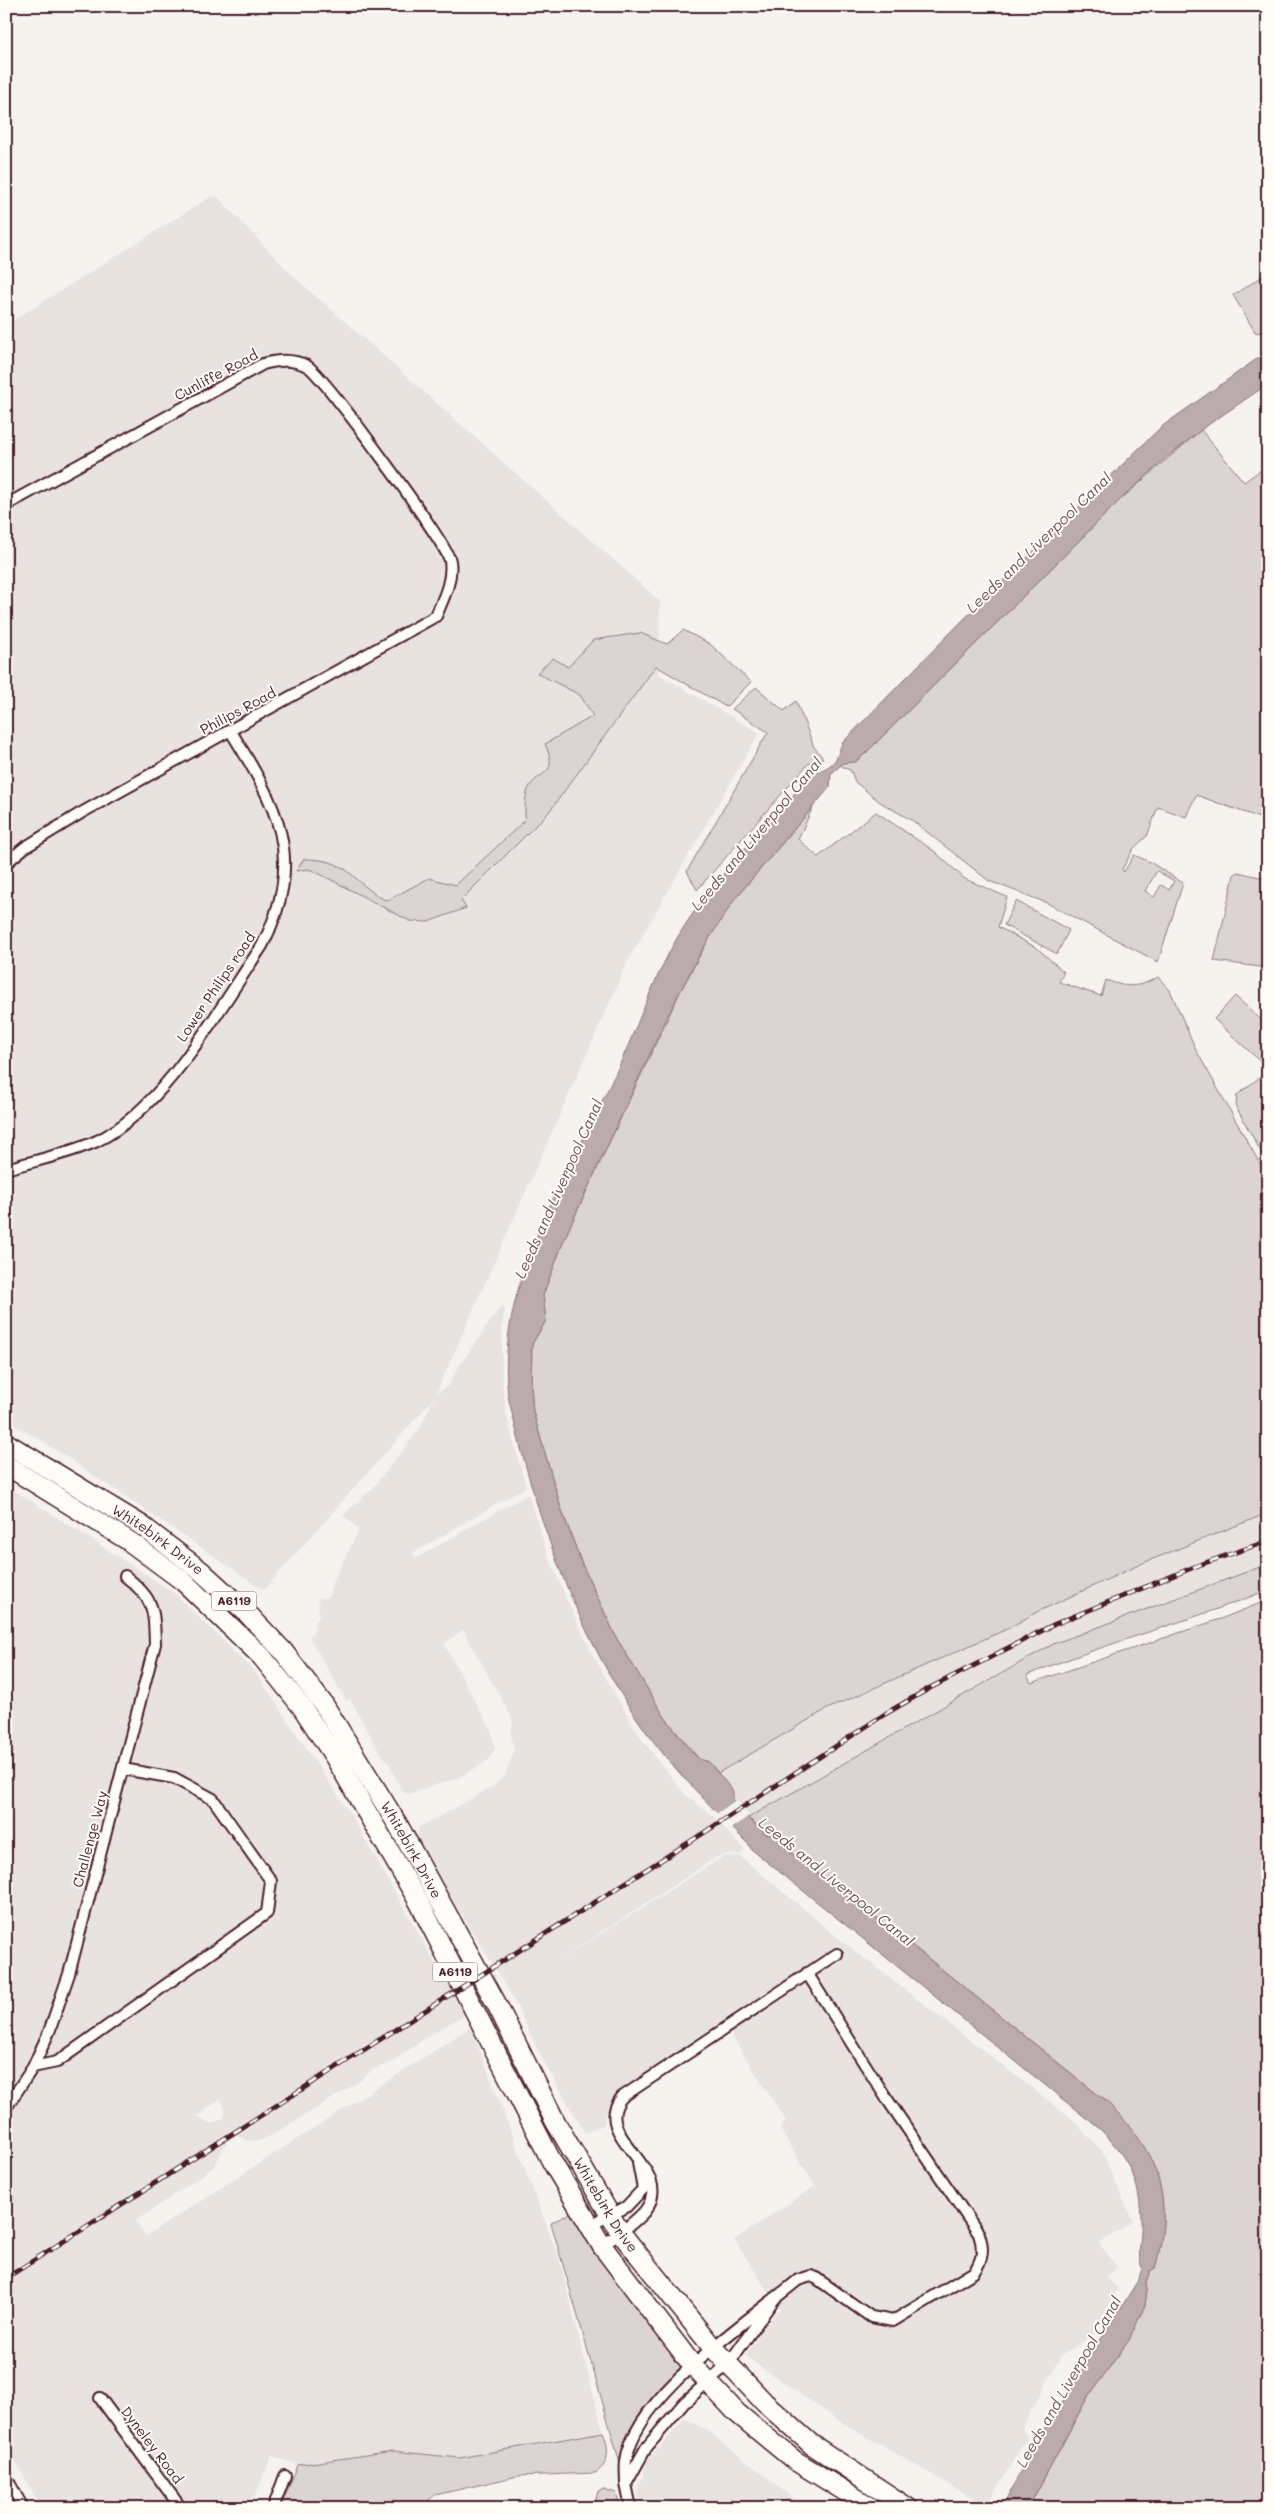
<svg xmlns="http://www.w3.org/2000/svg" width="1274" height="2514" viewBox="0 0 1274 2514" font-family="Mali,sans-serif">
	<rect width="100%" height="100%" fill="#f6f3ef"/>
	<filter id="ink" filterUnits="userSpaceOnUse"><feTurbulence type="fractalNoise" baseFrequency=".02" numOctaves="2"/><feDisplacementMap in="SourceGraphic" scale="10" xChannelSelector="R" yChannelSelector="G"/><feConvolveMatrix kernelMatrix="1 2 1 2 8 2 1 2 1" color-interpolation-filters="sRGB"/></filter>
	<g filter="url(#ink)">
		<path fill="#e9e3e0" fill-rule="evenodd" d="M210 197H218L290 273 660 601 659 674 759 733 629 959 436 1394 449 1385 457 1369 501 1306 505 1307 502 1327V1377L506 1413 526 1487 413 1553 416 1558 528 1494 548 1555 575 1618 597 1662 640 1737 685 1794 713 1816 745 1850 740 1855 730 1854 717 1857 553 1964 724 1856 741 1857 846 1944 1072 2119 1102 2151 1133 2222 1099 2243 1117 2267 1106 2277 1118 2289 1093 2335 1062 2355 1022 2428 1027 2438 986 2506 839 2421 745 2356 766 2324 780 2309 734 2240 815 2186 780 2129 786 2121 722 2021 616 2094 605 2115V2124L585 2133 541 2057 510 1992 418 1845V1828L492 1787 505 1775 514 1752 511 1733 513 1720 463 1630 444 1644 491 1730 495 1749 489 1760 458 1778 408 1794 401 1790 390 1765 377 1748 350 1699 346 1700 309 1637 315 1630 314 1623 319 1617 318 1598 329 1597 332 1583 359 1530 343 1515 370 1491 418 1431 434 1398 264 1590 47 1444 6 1420V325Z
			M6 1485 172 1591 256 1673 351 1815 465 2015 428 2036 391 2063 372 2070 359 2082 271 2136 259 2141H250L237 2136 227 2141 214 2167 136 2221 146 2236 471 2027 559 2258 603 2432 459 2458 393 2451 298 2465 272 2456 250 2508H42L6 2445ZM220 2099 225 2110 224 2118 211 2124 198 2116Z
			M1268 1513V1585L1016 1664 748 1818 733 1801V1791L718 1773 827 1709 1007 1629 1037 1612 1143 1563Z
			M685 2418 707 2430 805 2508H641L637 2491 648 2460Z"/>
		<path fill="#dcd4d2" stroke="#937a7e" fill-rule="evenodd" d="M1268 273V334L1255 332 1233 295Z
			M1201 430 1244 482 1268 465V821L1196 795 1186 817 1158 807 1147 836 1134 848 1122 869 1124 872 1134 855 1150 862 1183 883 1158 962 1047 903 989 881 913 821 880 802 855 782 851 771 840 765 843 762H855L867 752 1121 499ZM1157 871 1174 881 1169 890 1161 885 1154 897 1145 891Z
			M683 630 710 644 751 682 726 707 656 666 549 812 461 900 466 908 428 922 410 921 314 871 308 869 296 871 304 859C351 859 349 880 385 900L390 899 429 878 456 885 524 821C526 812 524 802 527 793 533 769 562 780 545 744L593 716 580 695 537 673 553 658 568 667 593 640 640 633 667 644Z
			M756 687 784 711 796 701 814 747 823 758 808 764 697 890 687 871 768 732 732 709Z
			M813 807 798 839 818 857 876 812 934 851 965 879 1007 897 998 927 1037 948 1064 972 1059 982 1101 996 1106 980C1127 988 1138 988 1158 977L1170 990 1196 1050 1268 1178V1513L1143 1563 1037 1612 1007 1629 827 1709 718 1773 709 1762 699 1759 664 1716 617 1639 581 1562 561 1508 533 1412 531 1386 532 1344 546 1321 543 1295 566 1235 680 992 717 924 734 900Z
			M1238 872 1268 879V968L1214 961 1234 875Z
			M1016 901 1069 930 1057 954 1004 925Z
			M1235 996 1268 1026V1054L1261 1062 1214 1019Z
			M1268 1071V1164L1236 1107 1237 1095Z
			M1268 1564V1590C1188 1622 1106 1643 1027 1675L1031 1683 1223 1618 1268 1600V2508H1028L1086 2400 1129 2340 1145 2305 1147 2291 1146 2282 1150 2271 1155 2268C1175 2198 1158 2151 1107 2102L904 1939 790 1852 775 1834 768 1835 748 1818 1053 1644Z
			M578 2209 693 2366 639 2427 624 2477 551 2223Z
			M603 2432C609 2447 611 2464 595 2473L518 2476 435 2495 425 2503 382 2508H280L298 2465 393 2451 459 2458Z
			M604 2489 616 2493 620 2508H594L598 2491Z"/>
		<path fill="#bbabac" stroke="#8e7378" d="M1268 351V384L1205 427 1165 459 1121 499 867 752 855 762 843 763 831 774 830 787 734 900 699 955 667 1017 566 1235 543 1295 546 1321 532 1344 531 1386 533 1412 561 1508 581 1562 617 1639 664 1716 690 1750 699 1759 709 1762 733 1791V1801L748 1818 767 1835 775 1834 782 1838V1844L790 1852 904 1939 1107 2102C1158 2151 1175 2198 1155 2268L1150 2271 1146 2282 1147 2291 1145 2305 1129 2340 1086 2400 1028 2508H1002L1036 2442 1137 2282 1142 2268C1137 2256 1141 2243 1141 2230 1142 2186 1132 2162 1101 2130L751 1849 749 1845C714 1809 677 1774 647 1733 575 1633 535 1514 508 1396 494 1280 574 1165 620 1064 644 1011 662 954 697 908 723 873 753 838 783 807 792 797 803 782 814 774 822 769 830 768 836 759 839 754 839 748 843 742L963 620 1161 427Z"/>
		<path fill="#f6f3ef" d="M736 1800 749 1816 730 1829 716 1814Z"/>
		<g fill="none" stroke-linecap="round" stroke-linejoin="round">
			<defs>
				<path id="street" d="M6 505 263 364C277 360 294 359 307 366 322 373 448 545 450 561 453 580 443 599 436 616L81 813 24 848 6 863
					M6 1169C37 1160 68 1154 97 1141 165 1108 220 1007 262 946 307 858 277 806 230 730
					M33 2067 57 2062 267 1913 271 1881 213 1799 174 1778 123 1769
					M6 2108 33 2067 49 2032 69 1974 155 1644C154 1608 154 1599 125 1576
					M589 2226 626 2207 643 2189 638 2163
					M602 2246C616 2236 632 2225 644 2212 680 2169 588 2138 622 2097L837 1954
					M775 2298 729 2363 684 2403 646 2448 626 2484C626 2477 625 2468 626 2461 635 2395 749 2321 798 2280L811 2276 816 2278 871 2317 893 2321 974 2272C983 2259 984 2249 979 2234L885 2096 807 1973
					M100 2398 181 2508
					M6 2477 23 2508
					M626 2484 631 2508
					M273 2508 285 2476"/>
				<g id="highway">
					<path id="s1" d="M6 1443 141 1525 201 1571 246 1612 283 1651 324 1705 398 1825 495 2001 555 2121 620 2232 713 2348 765 2403 811 2444 908 2508"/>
					<path d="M6 1465 129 1541 183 1581 262 1657 302 1707 336 1759 419 1902 552 2162 602 2246 693 2366 737 2413 794 2460 872 2508"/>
				</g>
			</defs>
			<use href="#street" stroke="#4a1f2b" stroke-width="14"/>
			<use href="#highway" stroke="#4a1f2b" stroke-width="22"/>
			<use href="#street" stroke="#fdfcf7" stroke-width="10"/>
			<use href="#highway" stroke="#fdfcf7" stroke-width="19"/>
			<defs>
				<path id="rail" d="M6 2278 702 1834 885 1714 930 1688 1055 1624 1199 1565 1268 1541"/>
			</defs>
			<use href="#rail" stroke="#4a1f2b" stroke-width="5"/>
			<use href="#rail" stroke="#fdfcf7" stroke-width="3" stroke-dasharray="9" stroke-linecap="butt"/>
		</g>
	</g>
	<g text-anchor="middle" stroke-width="4" stroke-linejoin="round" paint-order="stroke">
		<g fill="#fdfcf7" stroke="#806168" stroke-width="1">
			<rect x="211.5" y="1591.5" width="45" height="19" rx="4"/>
			<rect x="432.5" y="1962.5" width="45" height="19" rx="4"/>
		</g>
		<g font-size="12" font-weight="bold" fill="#4a1f2b">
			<text x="234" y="1605">A6119</text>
			<text x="455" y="1976">A6119</text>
		</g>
		<g font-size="14" fill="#4a1f2b" stroke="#fdfcf7">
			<text transform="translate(216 375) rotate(-28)" y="5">Cunliffe Road</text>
			<text transform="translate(238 711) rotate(-28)" y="5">Philips Road</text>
			<text transform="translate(216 987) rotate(-56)" y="5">Lower Philips road</text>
			<text dy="5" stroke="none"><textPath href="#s1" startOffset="180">Whitebirk Drive</textPath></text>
			<text transform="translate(90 1839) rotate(-75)" y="5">Challenge Way</text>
			<text dy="5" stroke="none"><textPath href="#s1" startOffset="585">Whitebirk Drive</textPath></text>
			<text dy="5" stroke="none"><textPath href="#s1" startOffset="990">Whitebirk Drive</textPath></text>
			<text transform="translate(152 2445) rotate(53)" y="5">Dyneley Road</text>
		</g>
		<g font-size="15" font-style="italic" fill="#725058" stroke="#fdfcf7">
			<text transform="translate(1039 543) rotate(-44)" y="5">Leeds and Liverpool Canal</text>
			<text transform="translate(757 834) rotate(-50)" y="5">Leeds and Liverpool Canal</text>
			<text transform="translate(559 1189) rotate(-66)" y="5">Leeds and Liverpool Canal</text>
			<text transform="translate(836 1882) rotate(39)" y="5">Leeds and Liverpool Canal</text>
			<text transform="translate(1069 2382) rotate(-60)" y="5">Leeds and Liverpool Canal</text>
		</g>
	</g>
	<rect width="1274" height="2514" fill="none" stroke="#fdfcf7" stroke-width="25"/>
	<rect x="12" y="12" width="1249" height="2489" fill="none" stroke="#4a1f2b" stroke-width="2" filter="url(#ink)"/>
</svg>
